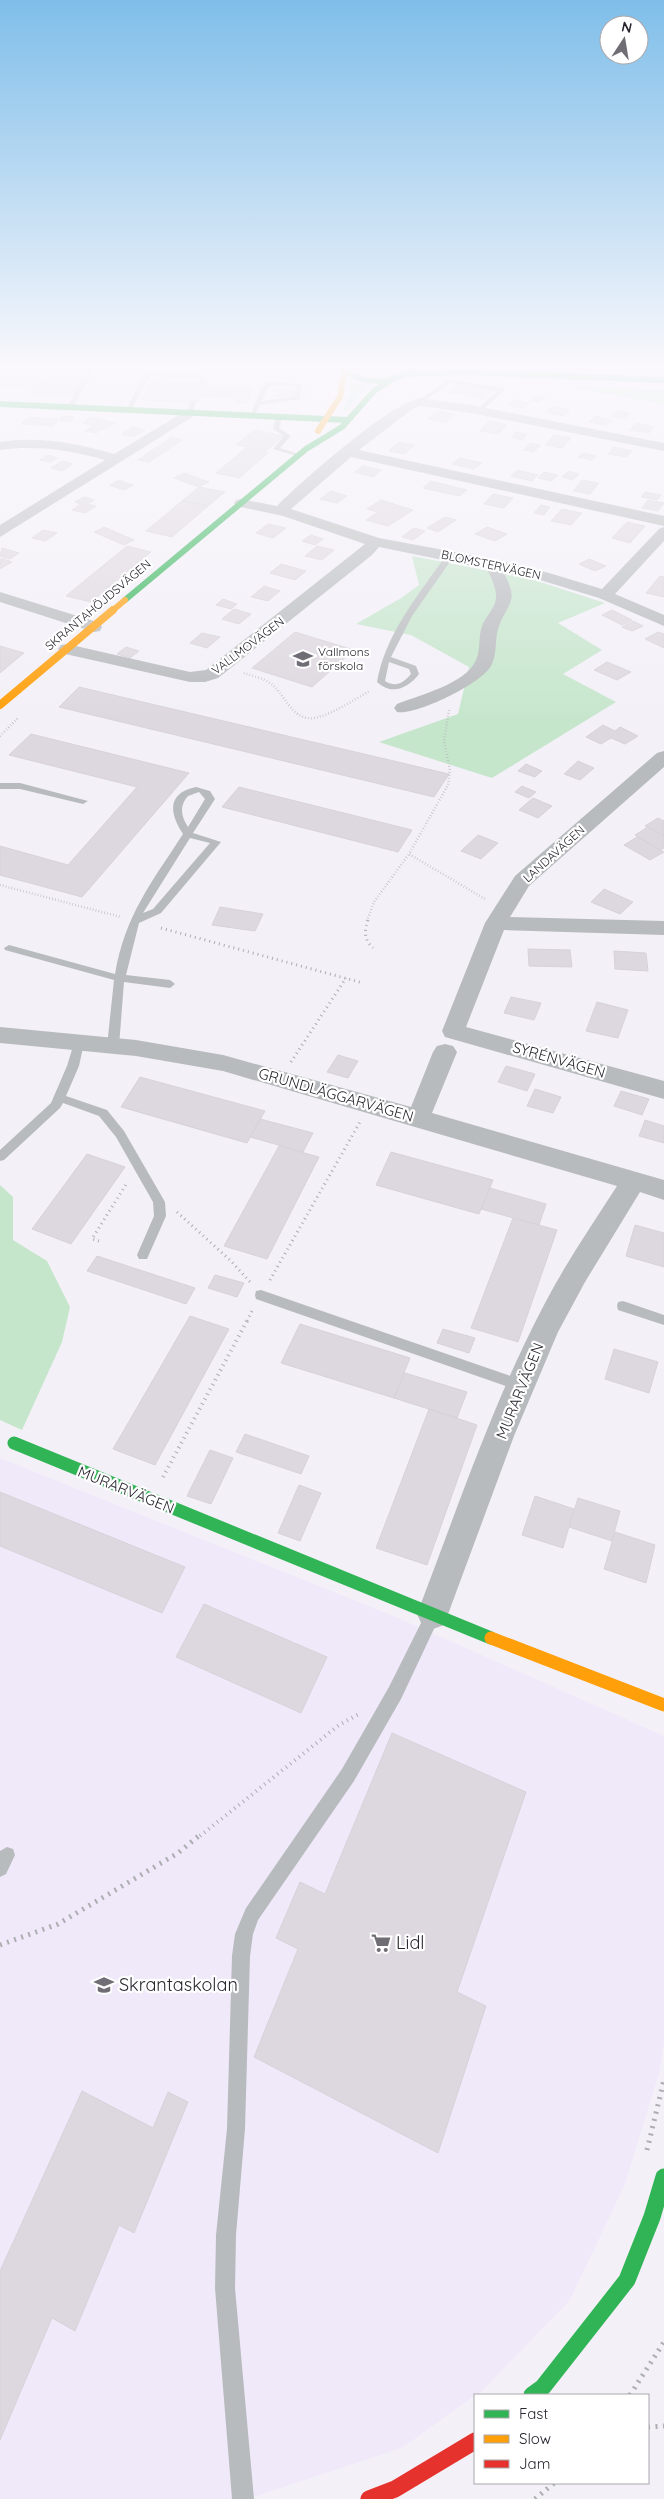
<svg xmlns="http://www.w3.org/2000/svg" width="664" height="2499" viewBox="0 0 664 2499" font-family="Quicksand,sans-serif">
	<rect width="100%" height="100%" fill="#f3f0f8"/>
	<path fill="#efe9fa" d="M0 370H262L298 373 310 391 296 413 0 400Z
		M0 1458 398 1618 664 1736V2040L660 2070 625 2184 570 2300 479 2394 475 2395 402 2448 247 2499H0Z"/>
	<path fill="#c6e6cc" d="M351 382 369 384 347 410 343 411 351 391Z
		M563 386 664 390V404Z
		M412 556 531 579 605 603 558 623 602 650 563 674 616 702 492 778 379 742 458 714 469 667 411 635 356 624 401 598 419 585Z
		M0 1185 13 1197V1240L47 1261 70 1307 62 1342 22 1430 0 1420Z"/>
	<path fill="#ddd8df" stroke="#d7d2d9" d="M0 370 45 371 39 380H48L51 376 84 378 73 395 30 393 34 388 0 386Z
		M152 381 209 384 208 387 252 389 247 403H236L238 398 201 396 199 402 142 400Z
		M460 384 493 391 483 399 449 392Z
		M279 389 296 390 293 398 276 397Z
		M536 395 545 397 540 402 530 401Z
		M514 400 529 403 523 408 508 405Z
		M553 406 570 410 563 416 546 412Z
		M618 410 630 413 624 419 611 416Z
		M437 411 455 414 446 422 428 419Z
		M62 416 74 417 70 422 59 421Z
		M595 416 612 420 606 425 589 422Z
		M28 417 58 419 53 426 22 424Z
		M92 417 115 423 96 433 85 431 93 426 83 423Z
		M489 421 507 425 498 434 480 431Z
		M636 423 654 427 649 433 630 430Z
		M133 427 145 430 133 437 122 434Z
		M254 430 284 436 266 451 236 445Z
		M516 432 527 434 522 440 511 437Z
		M554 435 571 438 562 448 545 445Z
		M172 437 182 440 149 462 138 460Z
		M398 442 414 445 405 454 389 451Z
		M530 443 540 445 534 452 524 450Z
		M614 447 632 451 626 457 608 454Z
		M246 448 268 453 239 478 216 473Z
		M582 453 596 456 592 460 578 457Z
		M48 455 58 458 50 462 40 460Z
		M460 458 482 463 474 469 452 464Z
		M62 461 73 464 62 471 51 468Z
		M363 466 381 470 373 477 355 472Z
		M517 470 538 475 532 481 511 476Z
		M568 471 579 474 573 480 562 477Z
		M544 472 558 475 552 481 538 478Z
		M184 473 209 482 199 487 174 478Z
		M119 480 133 485 124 490 110 485Z
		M582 480 599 483 590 494 573 491Z
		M431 481 467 490 459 496 423 488Z
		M199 487 225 492 208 506 182 501Z
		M331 491 347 496 337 503 320 499Z
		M645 492 661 495 657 500 641 497Z
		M493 494 513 498 504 508 484 504Z
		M84 497 94 500 87 504 96 506 85 513 72 510 81 504 75 502Z
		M381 500 413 510 388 526 366 520 378 512 367 509Z
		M648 500 664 503 658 511 642 508Z
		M182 501 208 506 172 537 146 531Z
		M541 505 550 507 544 515 534 513Z
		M562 509 582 513 571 525 551 521Z
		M445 517 456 520 438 532 427 528Z
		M627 522 645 526 630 543 612 538Z
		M268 524 286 528 273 538 256 533Z
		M104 527 134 540 124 545 94 532Z
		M487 527 507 534 495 541 475 534Z
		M414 528 425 531 413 540 402 537Z
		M43 530 57 533 45 541 32 538Z
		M311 535 323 539 315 545 302 541Z
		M127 546 151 552 91 602 66 596Z
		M317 546 334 550 322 560 305 556Z
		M2 548 19 553 10 559 0 556Z
		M1 558 12 562 0 569Z
		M589 559 606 566 595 571 579 564Z
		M281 564 306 571 295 580 270 573Z
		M660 576 664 577V597L646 593Z
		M264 586 280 591 268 601 251 597Z
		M223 599 237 604 231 609 216 605Z
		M234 609 251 614 239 624 222 619Z
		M612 610 632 620 622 625 602 615Z
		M633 621 643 626 632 631 622 627Z
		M295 632 354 650 312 687 252 668Z
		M658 632 664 634V648L645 639Z
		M202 633 220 637 207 648 190 643Z
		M0 646 24 653 0 673Z
		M126 647 139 651 130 658 117 654Z
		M607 662 631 672 617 680 594 670Z
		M79 687 449 774 434 797 59 707Z
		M603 725 615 731 620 727 638 736 625 744 611 738 601 744 586 737Z
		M31 734 189 773 82 897 0 875V846L68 865 137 787 9 755Z
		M578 761 594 768 580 780 564 774Z
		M526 764 542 771 535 777 518 771Z
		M522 786 536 792 529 798 515 792Z
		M239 787 412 830 398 852 222 807Z
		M533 798 552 806 538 818 519 810Z
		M658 818 664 821V836L645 826Z
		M648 827 664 836V848L660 850 635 835Z
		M478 835 498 843 481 859 461 851Z
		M637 837 660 850 664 852 650 860 624 845Z
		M604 889 633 902 620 914 591 902Z
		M220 907 263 914 255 931 212 925Z
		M528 949 570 950 572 967 529 966Z
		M614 951 646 953 648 971 615 969Z
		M511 997 541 1003 534 1020 504 1013Z
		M597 1002 628 1010 618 1038 586 1031Z
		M338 1055 358 1061 348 1078 327 1072Z
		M506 1066 535 1074 527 1091 498 1082Z
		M140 1077 265 1111 247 1143 121 1107Z
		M535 1089 561 1097 553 1113 527 1106Z
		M621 1091 649 1099 642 1115 614 1106Z
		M260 1119 313 1133 303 1152 250 1137Z
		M645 1120 664 1126V1143L639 1136Z
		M279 1146 319 1157 267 1259 224 1246Z
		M391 1152 493 1180 479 1214 376 1185Z
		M87 1154 125 1167 71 1244 32 1229Z
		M490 1188 546 1204 539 1225 481 1209Z
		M513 1218 557 1230 518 1342 471 1328Z
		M635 1225 664 1233V1267L626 1256Z
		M97 1256 195 1288 186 1304 87 1271Z
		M215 1275 244 1283 237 1297 208 1288Z
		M190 1316 229 1329 155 1465 113 1449Z
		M300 1324 410 1358 394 1398 281 1363Z
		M443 1329 475 1338 469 1353 437 1343Z
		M614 1349 658 1362 649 1393 605 1379Z
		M405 1373 467 1392 457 1418 394 1398Z
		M429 1409 477 1425 427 1565 376 1548Z
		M245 1434 309 1456 301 1474 236 1452Z
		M210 1450 233 1458 211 1504 187 1496Z
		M299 1485 321 1493 300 1541 278 1533Z
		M0 1492 185 1567 162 1613 0 1546Z
		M535 1496 574 1509 563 1548 522 1535Z
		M578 1498 620 1511 612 1541 569 1527Z
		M615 1532 655 1545 646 1583 604 1569Z
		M204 1604 327 1657 301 1713 176 1657Z
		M392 1733 526 1792 457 1992 486 2006 438 2153 254 2057 298 1949 276 1938 300 1882 325 1894Z
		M82 2091 153 2128 168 2092 188 2102 134 2233 119 2225 75 2331 52 2318 0 2440V2271Z"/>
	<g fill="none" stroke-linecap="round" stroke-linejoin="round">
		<path stroke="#acaeb1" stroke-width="2.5" stroke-dasharray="0.5 2.5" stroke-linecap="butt" d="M244 673C252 676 263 678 270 683 285 693 291 721 314 718 332 715 353 700 370 691
			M449 710 444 741 450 770 448 785 409 854 485 899
			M0 736 19 717
			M0 885 121 917
			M367 921 374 902 409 854"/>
		<path stroke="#acaeb1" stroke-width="3" stroke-dasharray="1 4" stroke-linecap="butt" d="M368 920C364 932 364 939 373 948
			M161 928 363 983
			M291 1062 346 978
			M177 1212 231 1261 250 1282
			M99 1241 92 1239 127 1183
			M270 1280 360 1122
			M247 1321 252 1311"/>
		<path stroke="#acaeb1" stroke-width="4" stroke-dasharray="1 4.5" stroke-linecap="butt" d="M163 1477 248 1319
			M200 1836 339 1725 359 1714"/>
		<path stroke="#acaeb1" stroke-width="5" stroke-dasharray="2 5.5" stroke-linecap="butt" d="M0 1945 58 1924 178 1853 201 1834
			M647 2150 664 2080
			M630 2395 664 2342
			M648 2427 664 2426
			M535 2499 554 2483"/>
		<path fill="#b8bbbd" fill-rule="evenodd" d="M47 370H84L93 372 73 407 70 409 67 407 86 374Z
			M148 373 195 374 206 379 205 384 202 386 199 384 200 380 194 378 151 376 148 379 130 411H126L142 378Z
			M449 379 502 388 505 390 479 413 477 410 497 391 450 383 421 403H417V401Z
			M268 382 301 384 300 399 260 405 254 417H250L261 388ZM271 385 296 387 294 397 262 401 267 389Z
			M193 400 196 402 192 413 187 414 190 402Z
			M279 415 282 417 279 428 291 436 280 448 301 455V457L273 449 284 436 273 429 276 417Z
			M447 554 454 556 412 616 391 657 416 666 419 674C408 688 392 696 377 682 385 634 419 594 447 554ZM389 662 409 669 411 674C403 683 396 688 385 681Z
			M0 783H20L88 801 83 804 20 789H0Z
			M196 787 210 791 215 799 193 833 221 842 161 913 139 923 126 975 170 980 175 984 170 988 124 982 119 1046 117 1049H109L107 1046 114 980 5 950 4 948 9 945 115 974C125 915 152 882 183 834 169 813 167 793 196 787ZM199 792 205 799 188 827C181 816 179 806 188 796ZM190 838 210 843 153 909 143 913Z
			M79 1039 84 1043 79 1066 66 1096 107 1110 124 1131 165 1202 166 1216 147 1259H139L137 1255 154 1216 153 1202 116 1137 99 1116 63 1103 60 1108 4 1160 0 1161V1150L51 1103 67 1066 74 1043Z
			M261 1290 525 1381 527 1385 525 1389 520 1391 256 1299 255 1295 256 1291Z
			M623 1301 664 1315V1325L618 1310 617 1306 618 1302Z
			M433 1607 438 1609 441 1614 401 1699 354 1781 258 1920 253 1934 250 1956 245 2129 236 2235 235 2288 254 2499H232L215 2288 216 2235 227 2129 232 1956 235 1934 246 1908 342 1769 389 1687 428 1609Z
			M7 1847 13 1849 15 1855 6 1874 0 1877V1851Z"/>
		<path fill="#b8bbbd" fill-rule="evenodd" d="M419 398 471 405 664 443V451L471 413 420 406 411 410 359 450 664 516V526L351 457 291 509 379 538 492 559 549 573 602 589 659 529 664 527V541L615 594 664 615V626L599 598 540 580 504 573C519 603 509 600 499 626 494 639 498 653 491 666 481 684 415 716 397 712L394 708 397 704C419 695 466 684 476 660 481 649 478 637 482 626 484 620 489 615 492 609 501 596 493 582 487 569L379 547 372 555 218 678 205 682H190L61 653 58 649 61 645 67 644 190 672 206 670 365 544 283 516 236 506 234 503 236 500 241 499 277 506C303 480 387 406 419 398Z
			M189 409 196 413 194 416 0 537V525L105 460C69 450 37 445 0 450V442C40 436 75 443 114 454Z
			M0 592 100 623 102 627 100 631 94 632 0 602Z
			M664 751V767L529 886 510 917 664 921V935L504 930 466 1027 664 1081V1099L445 1037 442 1031 485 923 515 876 657 753Z
			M0 1027 136 1040 223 1055 411 1107 433 1052 437 1046 445 1044 453 1046 457 1052 432 1113 664 1180V1200L640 1192 585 1282 558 1332 514 1436 444 1625 433 1629 422 1625 417 1614C457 1510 492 1404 544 1305 565 1264 592 1225 617 1186L223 1071 136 1056 0 1043Z"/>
		<path stroke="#30b455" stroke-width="6" d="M342 370C365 384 389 385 412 370
			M407 374 467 372 664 380
			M0 404 348 420
			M125 600 306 449 342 427 374 391 392 379"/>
		<path stroke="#30b455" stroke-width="13" d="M14 1443 491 1638"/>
		<path stroke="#30b455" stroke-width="17" d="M532 2395 543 2387 627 2280 652 2217 664 2177"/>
		<path stroke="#ff9f0a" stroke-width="6" d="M318 431 340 397 344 372
			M112 611 125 600"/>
		<path stroke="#ff9f0a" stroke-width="8" d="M0 705 113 610"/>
		<path stroke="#ff9f0a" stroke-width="13" d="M491 1638 664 1705"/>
		<path stroke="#e5322d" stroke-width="17" d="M369 2499 395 2489 475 2441"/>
	</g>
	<linearGradient id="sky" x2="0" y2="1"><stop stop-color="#7fbee9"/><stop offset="0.51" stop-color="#faf8fc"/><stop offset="1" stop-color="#faf8fc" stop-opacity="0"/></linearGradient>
	<rect width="664" height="720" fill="url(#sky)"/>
	<defs>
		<symbol id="school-bare" viewBox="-9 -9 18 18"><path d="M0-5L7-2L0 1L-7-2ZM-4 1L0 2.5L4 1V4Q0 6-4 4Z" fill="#706d75" stroke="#fff" stroke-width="2.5" paint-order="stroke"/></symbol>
		<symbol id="supermarket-bare" viewBox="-9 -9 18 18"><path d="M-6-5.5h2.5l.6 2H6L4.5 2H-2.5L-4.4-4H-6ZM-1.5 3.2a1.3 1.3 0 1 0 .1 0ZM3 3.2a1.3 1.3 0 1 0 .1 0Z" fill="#706d75" stroke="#fff" stroke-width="2.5" paint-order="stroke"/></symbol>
	</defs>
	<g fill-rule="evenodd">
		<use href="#school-bare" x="289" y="645" width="28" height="28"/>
		<use href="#supermarket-bare" x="367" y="1929" width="28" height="28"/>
		<use href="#school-bare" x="90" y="1971" width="28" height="28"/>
	</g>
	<g text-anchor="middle" stroke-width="4.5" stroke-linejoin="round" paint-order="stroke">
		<g font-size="12" fill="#29262f" stroke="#fff">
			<text transform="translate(491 565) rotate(12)" y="4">BLOMSTERVÄGEN</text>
			<text transform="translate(98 605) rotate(-40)" y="4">SKRANTAHÖJDSVÄGEN</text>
			<text transform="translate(248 646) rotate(-37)" y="4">VALLMOVÄGEN</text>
			<text transform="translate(554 854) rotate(-42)" y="4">LANDAVÄGEN</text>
		</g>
		<g font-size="12" fill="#29262f" stroke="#fff" text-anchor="start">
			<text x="318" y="656">Vallmons<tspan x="318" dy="14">förskola</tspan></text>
		</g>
		<g font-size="15" fill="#29262f" stroke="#fff">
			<text transform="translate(559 1060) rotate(16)" y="5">SYRÉNVÄGEN</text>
			<text transform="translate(336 1095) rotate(16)" y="5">GRUNDLÄGGARVÄGEN</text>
			<text transform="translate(520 1391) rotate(-68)" y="5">MURARVÄGEN</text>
			<text transform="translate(126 1490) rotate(22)" y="5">MURARVÄGEN</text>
		</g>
		<g font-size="18" fill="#29262f" stroke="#fff" text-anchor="start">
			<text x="396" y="1949">Lidl</text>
			<text x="119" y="1991">Skrantaskolan</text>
		</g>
	</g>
	<rect x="474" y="2394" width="175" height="90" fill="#ffffff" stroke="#a9a8ac"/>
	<rect x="484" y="2410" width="25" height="8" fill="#30b455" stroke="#a9a8ac"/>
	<text x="519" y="2419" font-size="15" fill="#29262f">Fast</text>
	<rect x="484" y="2435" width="25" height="8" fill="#ff9f0a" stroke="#a9a8ac"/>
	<text x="519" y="2444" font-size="15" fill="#29262f">Slow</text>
	<rect x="484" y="2460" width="25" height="8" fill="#e5322d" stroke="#a9a8ac"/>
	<text x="519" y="2469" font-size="15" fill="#29262f">Jam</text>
	<g transform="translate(624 40) rotate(12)"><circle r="24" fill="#ffffff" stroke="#a9a8ac"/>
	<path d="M0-4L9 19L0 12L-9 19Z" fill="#706d75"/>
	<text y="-8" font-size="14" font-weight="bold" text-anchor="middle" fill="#29262f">N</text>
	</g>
</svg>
